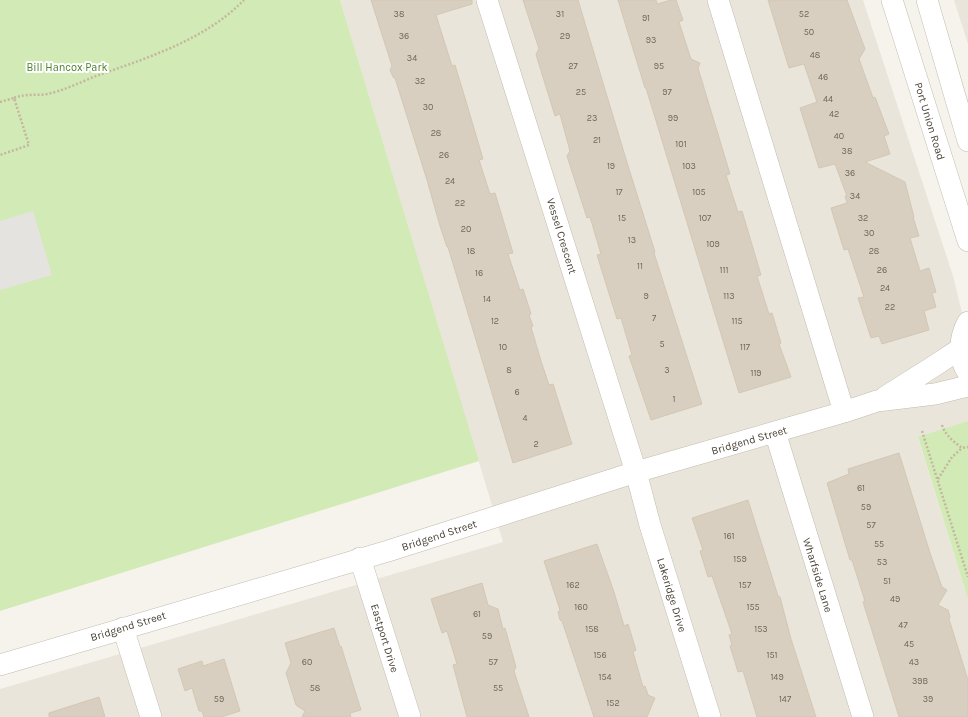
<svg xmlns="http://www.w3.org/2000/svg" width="968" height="717" viewBox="0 0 968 717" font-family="Karla,sans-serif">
	<rect width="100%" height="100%" fill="#f6f3ec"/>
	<path fill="#eae5da" d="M340 0H863L953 276 968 337V421L918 438 968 599V717H0V689L503 542Z
		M954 0H968V44Z"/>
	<path fill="#d2eab5" d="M0 0H340L479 461 0 611Z
		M968 421V599L918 437Z"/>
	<path fill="#e5e3e0" d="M33 211 52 275 0 290V221Z"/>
	<path fill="#d8cfc1" stroke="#d3c7b4" d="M371 0H472V4L436 15 452 66 455 65 465 98 483 159 479 160 490 194 495 193 513 253 508 254 520 290 523 289 531 314 529 315 533 326 531 327 541 361 549 385 553 384 572 444 513 463 448 247H447L440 226 427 180 395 78 393 77 390 70 392 66Z
		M523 0H578L629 169 655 252 654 253 702 404 651 420 629 356 632 355 621 318 617 319 597 255 601 254 590 217 587 218 567 156 570 151 560 114 555 116 538 61 536 54 539 49Z
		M618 0H656L657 4 671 0H676L683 20 679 22 691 59 700 63 698 68 730 174 726 175 738 212 742 211 761 275 757 276 769 314 772 313 781 343 779 344 791 377 739 393 646 88H645Z
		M768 0H847L865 49 859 59 873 98 875 97 889 134 884 136 890 154 865 162 905 182 914 217H913L919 236 910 238 920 271 929 268 936 292 932 293 936 307 924 311 929 330 882 344 879 336 871 338 858 298 864 297 848 249 844 250 831 208 847 203 845 196H847L835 164 819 168 800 108 817 102 804 64 789 68Z
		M899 453 931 556 942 587 947 590 938 605 948 610 950 617 949 619 968 680V717H899L863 602 865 601 852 560H850L827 483 849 474 848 469Z
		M748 500 778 596 780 597 791 639 816 717H757L743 671 738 672 730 646 732 645 729 635 732 634 712 576 708 577 700 551 703 550 692 518Z
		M597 544 614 592 624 626 628 624 636 650 633 652 643 687 645 686 648 695 655 698 647 717H594L562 621 560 620 558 612 560 610 544 561Z
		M482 583 488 605 498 609 503 629 505 628 516 667 514 671 529 717H467L453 665 457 664 447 631 442 633 431 599Z
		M334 628 340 647 341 646 361 710 350 713 351 717H302L305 711 296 705 286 673 291 663 285 643Z
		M224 659 240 711 221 717H204L202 711H199L192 688 185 691 178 669 202 661 203 666Z
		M99 697 105 717H49V713Z"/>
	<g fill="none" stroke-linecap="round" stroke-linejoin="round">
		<defs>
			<path id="minor" d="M487 0 636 472 650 525 710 717
				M718 0 844 412
				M892 0 968 241
				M927 0 968 141
				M968 322C959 338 958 358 968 373
				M885 397 928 370 960 349
				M775 432 863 717
				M360 558 410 717
				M123 628 151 717
				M0 665 388 551 636 472 844 412 877 401 935 394 968 386"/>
		</defs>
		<use href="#minor" stroke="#c2bbae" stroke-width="22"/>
		<path stroke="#c4b79f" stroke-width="2.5" stroke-dasharray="2 2" stroke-linecap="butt" d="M14 98C27 93 35 96 47 94 63 91 81 82 96 76 147 58 205 40 244 0
			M0 102 14 98 29 145 0 155
			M942 425C945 435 954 442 962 448L968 447
			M922 431 968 577
			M938 479 952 457 962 448"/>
		<use href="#minor" stroke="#fff" stroke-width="21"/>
	</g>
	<g text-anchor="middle" stroke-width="4" stroke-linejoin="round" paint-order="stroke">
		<g font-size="9" fill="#6e675b">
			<text x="399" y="17">38</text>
			<text x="560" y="17">31</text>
			<text x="804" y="17">52</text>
			<text x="646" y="21">91</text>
			<text x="809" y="35">50</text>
			<text x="404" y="39">36</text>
			<text x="565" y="39">29</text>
			<text x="651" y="43">93</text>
			<text x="815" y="58">48</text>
			<text x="412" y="61">34</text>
			<text x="573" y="69">27</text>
			<text x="659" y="69">95</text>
			<text x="823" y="80">46</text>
			<text x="420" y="84">32</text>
			<text x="581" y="95">25</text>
			<text x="667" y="95">97</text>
			<text x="828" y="102">44</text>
			<text x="428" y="110">30</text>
			<text x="834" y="117">42</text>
			<text x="592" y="121">23</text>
			<text x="673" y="121">99</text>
			<text x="436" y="136">28</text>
			<text x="839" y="139">40</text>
			<text x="597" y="143">21</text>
			<text x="681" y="147">101</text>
			<text x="847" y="154">38</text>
			<text x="444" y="158">26</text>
			<text x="611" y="169">19</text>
			<text x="689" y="169">103</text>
			<text x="850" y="176">36</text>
			<text x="450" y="184">24</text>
			<text x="619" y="195">17</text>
			<text x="699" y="195">105</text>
			<text x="855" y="199">34</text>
			<text x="460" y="206">22</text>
			<text x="622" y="221">15</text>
			<text x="705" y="221">107</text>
			<text x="863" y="221">32</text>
			<text x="466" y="232">20</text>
			<text x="869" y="236">30</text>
			<text x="632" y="243">13</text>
			<text x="713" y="247">109</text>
			<text x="471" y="254">18</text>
			<text x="874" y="254">28</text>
			<text x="640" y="269">11</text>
			<text x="724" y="273">111</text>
			<text x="882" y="273">26</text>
			<text x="479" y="276">16</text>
			<text x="885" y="291">24</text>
			<text x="646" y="299">9</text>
			<text x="729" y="299">113</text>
			<text x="487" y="302">14</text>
			<text x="890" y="310">22</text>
			<text x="654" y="321">7</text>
			<text x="495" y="324">12</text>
			<text x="737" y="324">115</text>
			<text x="662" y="347">5</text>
			<text x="503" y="350">10</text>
			<text x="745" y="350">117</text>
			<text x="509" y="373">8</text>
			<text x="667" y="373">3</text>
			<text x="756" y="376">119</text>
			<text x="517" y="395">6</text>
			<text x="674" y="402">1</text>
			<text x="525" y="421">4</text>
			<text x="536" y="447">2</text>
			<text x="861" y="491">61</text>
			<text x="866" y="510">59</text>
			<text x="871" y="528">57</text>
			<text x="729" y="539">161</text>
			<text x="879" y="547">55</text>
			<text x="740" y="562">159</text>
			<text x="882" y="565">53</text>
			<text x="887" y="584">51</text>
			<text x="573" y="588">162</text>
			<text x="745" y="588">157</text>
			<text x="895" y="602">49</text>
			<text x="581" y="610">160</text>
			<text x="753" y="610">155</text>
			<text x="477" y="617">61</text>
			<text x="903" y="628">47</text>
			<text x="592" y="632">158</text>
			<text x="761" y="632">153</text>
			<text x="487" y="639">59</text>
			<text x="909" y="647">45</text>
			<text x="600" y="658">156</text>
			<text x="772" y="658">151</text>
			<text x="307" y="665">60</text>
			<text x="493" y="665">57</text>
			<text x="914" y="665">43</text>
			<text x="605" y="680">154</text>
			<text x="777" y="680">149</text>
			<text x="920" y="684">39B</text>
			<text x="315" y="691">58</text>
			<text x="498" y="691">55</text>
			<text x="219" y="702">59</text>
			<text x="785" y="702">147</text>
			<text x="928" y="702">39</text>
			<text x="613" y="706">152</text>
		</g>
		<g font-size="11" fill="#4a7f2a" stroke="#fff">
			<text x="67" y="71">Bill Hancox Park</text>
		</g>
		<g font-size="11" fill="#4b4439" stroke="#fff">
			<text transform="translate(930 121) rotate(73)" y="4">Port Union Road</text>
			<text transform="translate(562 236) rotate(73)" y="4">Vessel Crescent</text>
			<text transform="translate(749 440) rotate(-16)" y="4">Bridgend Street</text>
			<text transform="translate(439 535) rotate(-18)" y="4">Bridgend Street</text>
			<text transform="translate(818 575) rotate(73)" y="4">Wharfside Lane</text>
			<text transform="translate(672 595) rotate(73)" y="4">Lakeridge Drive</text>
			<text transform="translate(128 626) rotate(-17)" y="4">Bridgend Street</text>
			<text transform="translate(385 638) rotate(73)" y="4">Eastport Drive</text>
		</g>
	</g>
</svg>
